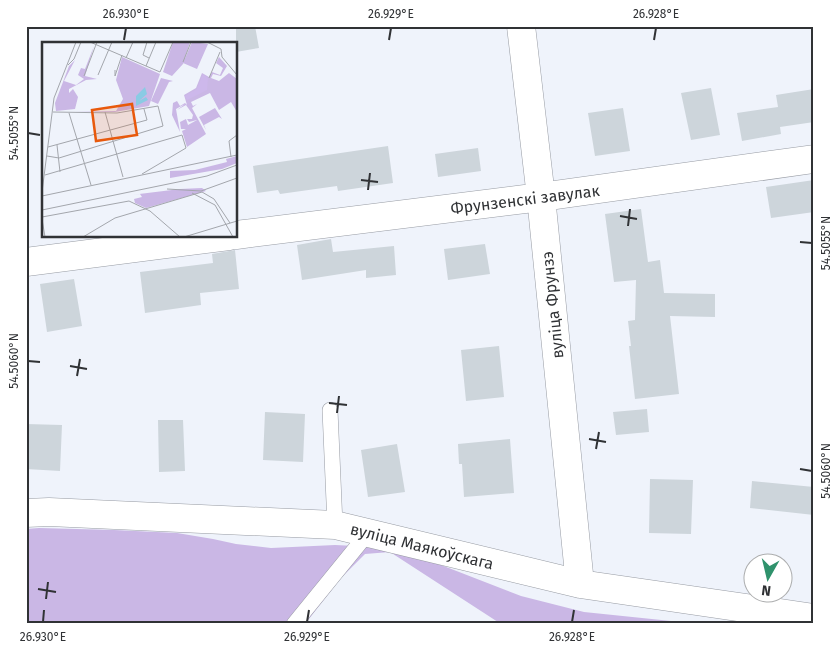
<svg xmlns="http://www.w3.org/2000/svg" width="840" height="650" viewBox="0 0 840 650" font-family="'Fira Sans',sans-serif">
	<rect width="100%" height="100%" fill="#eff3fb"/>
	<path fill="#cab7e5" d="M39 528 114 530 177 533 213 539 236 544 271 548 335 545 376 547 423 558 521 596 584 612 700 624H501L390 552 365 554 341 578 305 624H26V529Z"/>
	<path fill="#cdd5db" d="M236 26H255L259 48 236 52Z
		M711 88 720 135 691 140 681 93Z
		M814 89V122L780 127 781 134 742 141 737 113 778 107 776 95Z
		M623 108 630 151 595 156 588 113Z
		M388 146 393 183 338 191 337 186 280 194 278 190 257 193 253 166Z
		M478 148 481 171 438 177 435 154Z
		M814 180V212L771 218 766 187Z
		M641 209 648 262 660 260 664 293 715 294V317L670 316 679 394 635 399 629 346H631L628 321 635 320 636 280 614 282 605 214Z
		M331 239 333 252 394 246 396 275 366 278V270L302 280 297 245Z
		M485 244 490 274 448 280 444 249Z
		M235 250 239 289 200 293 201 305 145 313 140 272 213 263 212 254Z
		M74 279 82 326 47 332 40 284Z
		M499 346 504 397 466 401 461 350Z
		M647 409 649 432 616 435 613 412Z
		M265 412 305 414 303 462 263 460Z
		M158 420H183L185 471 159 472Z
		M26 424 62 425 60 471 26 469Z
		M510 439 514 493 464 497 462 464H459L458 444Z
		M397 444 405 492 368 497 361 450Z
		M650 479 693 480 691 534 649 533Z
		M752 481 814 487V515L750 508Z"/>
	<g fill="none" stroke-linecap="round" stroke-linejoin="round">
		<defs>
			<path id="lane" d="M330 410 335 525
				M294 624 368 533"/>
			<path id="street" d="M521 26 541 197 580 584
				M236 235 541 197 814 159
				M26 262 229 236
				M26 513 49 512 335 525 580 584 814 618"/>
		</defs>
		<use href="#lane" stroke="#979ba3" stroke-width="16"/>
		<use href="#street" stroke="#979ba3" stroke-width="29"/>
		<use href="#lane" stroke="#fff" stroke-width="15"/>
		<use href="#street" stroke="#fff" stroke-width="28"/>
	</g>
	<path fill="none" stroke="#303235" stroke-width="2" d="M124 40 126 28M389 40 391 28M654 40 656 28M28 133 40 135M361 180 378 182M368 190 370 173M620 216 637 219M628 226 630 209M800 242 812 243M28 361 40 362M70 366 87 369M77 376 80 359M329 403 347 405M337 413 339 396M589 439 606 442M596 449 599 432M800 469 812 471M38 589 56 592M46 599 48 582M43 622 44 610M307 622 309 610M572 622 574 610"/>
	<g text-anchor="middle" stroke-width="4" stroke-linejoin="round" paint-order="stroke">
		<g font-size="16" fill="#303235" stroke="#fff">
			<text transform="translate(525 199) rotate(-7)" y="6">Фрунзенскі завулак</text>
			<text transform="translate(552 305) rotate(-96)" y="6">вуліца Фрунзэ</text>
			<text transform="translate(422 546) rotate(14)" y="6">вуліца Маякоўскага</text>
		</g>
	</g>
	<g transform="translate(42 42)">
		<rect width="195" height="195" fill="#eff3fb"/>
		<path d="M131 0H148L141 22 130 34 121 30ZM150 0 166 2 155 27 141 21ZM52 4 43 34 55 37 44 38 27 47V51L31 47 36 55 33 67 14 69 13 61 27 24 33 18 22 39 34 43 42 37 36 33 39 26 43 27ZM80 15 118 32 107 64 73 70 33 69H74L81 57 74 38ZM177 15 185 24 179 34 171 32 169 36 177 39 187 31 195 37V70L189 60 177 68 168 51 149 60 151 64 155 62 150 66 164 92 145 105 140 89 144 87H139L138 80 144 77 146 83 155 78 147 80 145 77H150L151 73 144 63 135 68 143 62 134 67 138 90 130 73 131 61 135 59 138 64 143 61 145 63 142 53 154 46 160 31 167 35 170 30 178 33 181 26 174 21ZM119 36 131 39 127 40 116 62 109 59ZM173 66 180 77 177 75 162 83 164 88 157 75ZM195 114V121L180 127 128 136V129L153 128 185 120 184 117ZM160 146 164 149 104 166 93 161 92 157 100 155 98 152 89 153 138 147Z" fill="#cab7e5"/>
		<path d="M161 32 166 36 165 48 145 58 143 54 155 47Z" fill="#cdb8eb"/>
		<path d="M103 45 105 52 97 59 104 55 106 58 94 64V54Z" fill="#8acbe4"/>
		<path fill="none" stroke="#a3a6ac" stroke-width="1" d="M48 0 118 30 131 0M105 0 101 13 107 16M165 0 179 7M179 7 180 15 195 33M84 16 91 0M141 20 149 0M26 23 32 17 39 0M104 24 114 0M73 28V34L80 13M56 33 70 0M42 34 55 0M167 36 178 10M63 70 81 135M27 71 49 143M15 103 18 130M6 105 105 78 102 67M5 114 17 116 121 84 116 64 75 71 11 70M189 115 187 99 195 93M3 133 140 93 144 106 100 132M125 147 159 149 195 136M0 150 12 56 34 0M150 151 173 163 191 195M0 154 195 113M0 168 165 134 195 123M0 175 87 159 108 169 138 195M0 177 3 195M41 195 73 176 160 150 172 157 188 181M142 195 195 179"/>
		<path fill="#e8590c" fill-opacity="0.15" stroke="#e8590c" stroke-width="2.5" d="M90 62 95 93 54 99 50 68Z"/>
		<rect width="195" height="195" fill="none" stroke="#303235" stroke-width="2.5"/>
	</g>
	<rect width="840" height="650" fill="none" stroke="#ffffff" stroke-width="55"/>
	<g transform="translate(768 578) rotate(188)"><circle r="24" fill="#ffffff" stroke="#acadae"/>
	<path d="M0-4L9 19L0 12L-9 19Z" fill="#2f926c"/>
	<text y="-8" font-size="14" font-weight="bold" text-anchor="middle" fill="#303235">N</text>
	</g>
	<rect x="28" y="28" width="784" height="594" fill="none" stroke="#303235" stroke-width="2"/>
	<g font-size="12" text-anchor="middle" fill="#303235">
		<text x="126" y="18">26.930°E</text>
		<text x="391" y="18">26.929°E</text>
		<text x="656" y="18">26.928°E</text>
		<text transform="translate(14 133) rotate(-90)" y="4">54.5055°N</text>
		<text transform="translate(826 243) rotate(-90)" y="4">54.5055°N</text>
		<text transform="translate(14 361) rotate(-90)" y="4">54.5060°N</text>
		<text transform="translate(826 471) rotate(-90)" y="4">54.5060°N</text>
		<text x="43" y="641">26.930°E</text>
		<text x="307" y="641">26.929°E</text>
		<text x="572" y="641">26.928°E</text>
	</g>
</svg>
